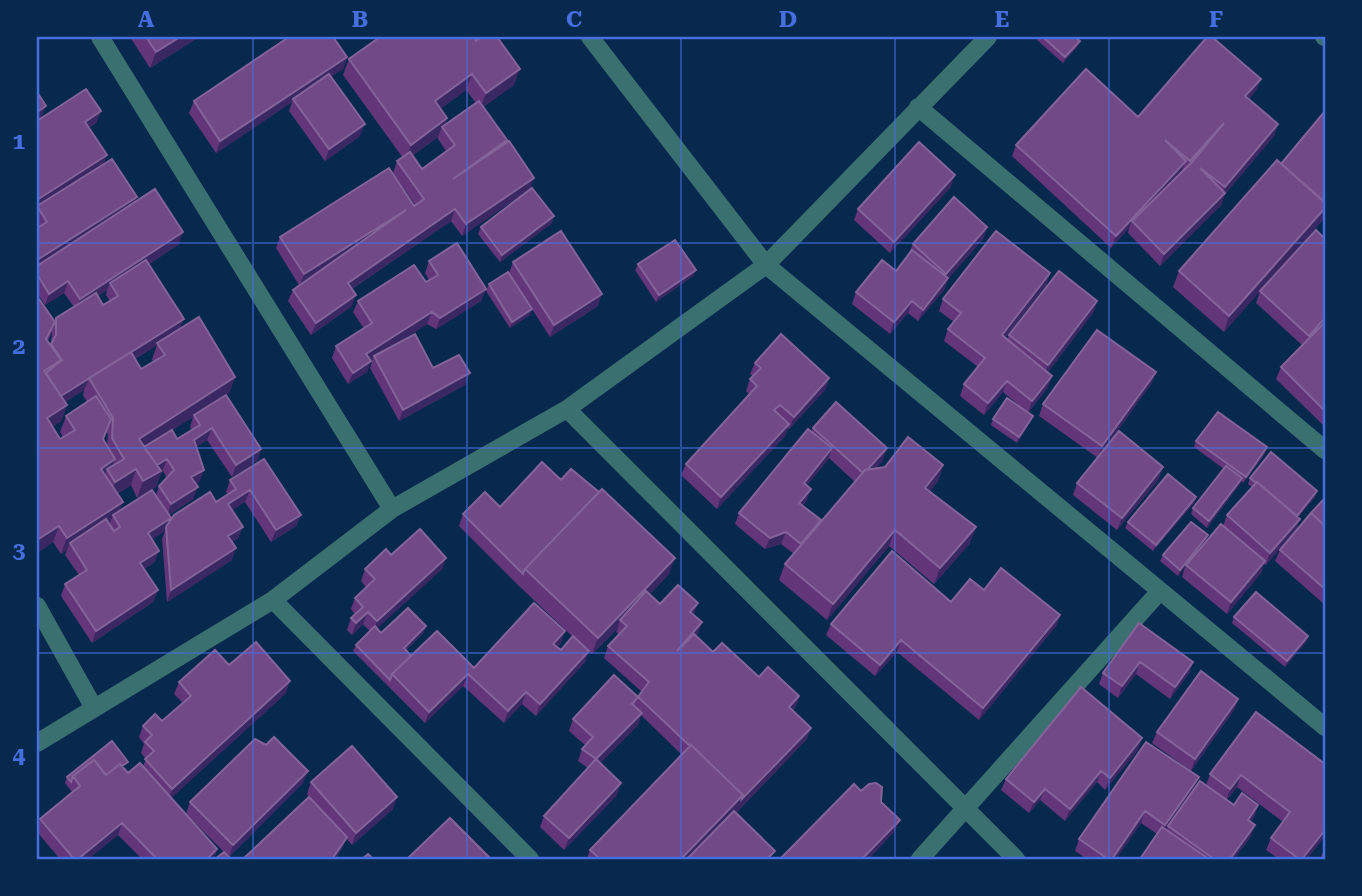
<svg xmlns="http://www.w3.org/2000/svg" width="1362" height="896" viewBox="0 0 1362 896" font-family="'Roboto Serif',serif">
	<rect width="100%" height="100%" fill="#08294e"/>
	<g fill="none" stroke-linecap="round" stroke-linejoin="round">
		<path stroke="#3b7070" stroke-width="18" d="M100 37 392 509
			M590 37 766 265 1325 727
			M1324 37H1325
			M918 107 1325 450
			M567 409 1016 859
			M273 600 530 859
			M37 606 94 708
			M37 743 273 600 392 509 567 409 766 265 988 37
			M920 859 1160 591"/>
	</g>
	<path fill="#633579" fill-rule="evenodd" d="M130 37H199L150 68Z
		M380 37 514 85 483 107 507 140 505 143 530 189 462 236 451 221 352 289V306L311 335 288 301 293 290 299 285 276 248 280 237 415 205 393 173 397 161 403 158 343 75 349 59ZM466 90 476 103 445 125 447 118 440 109ZM438 137V139L446 151 422 169 412 156Z
		M1038 37H1078L1076 38 1080 41 1077 47 1063 63 1037 40Z
		M347 57 343 69 331 76 360 136 325 161 289 111 292 102 216 153 189 113 194 101Z
		M1261 79 1256 90 1249 99 1278 124 1274 136 1225 194 1221 205 1160 266 1128 233 1129 228 1111 248 1012 156 1016 145 1138 117Z
		M1325 111V214L1322 221 1260 290 1325 239 1324 426 1276 379 1281 367 1302 345 1256 303 1260 291 1224 332 1173 287 1179 271 1281 164Z
		M37 121 97 122 89 128 104 164 137 197 135 202 179 244 149 264 180 329 235 377 229 393 226 395 261 449 257 461 232 477 207 440 196 447 204 470 199 482 196 484 193 499 169 515 171 518 169 523 216 502 228 494 226 492 230 480 301 515 296 526 271 542 245 502 232 510 243 527 238 538 232 542V560L167 602 162 539 165 531 152 539 155 562 144 569 158 590 153 602 92 643 61 596 65 584 79 575 65 555 67 550 61 554 53 542 37 553V301L55 322 56 318 74 307 64 293 45 305 37 293V228L38 227 37 225ZM107 290 106 295 110 301 103 305 98 296ZM52 331 51 343V345L48 341ZM157 345 152 359 153 362 141 369 135 359ZM84 390 83 395 87 402 66 416 60 432 63 437 60 439 52 427 61 421 67 405 65 402ZM193 417 190 427 192 430 177 439 169 432ZM106 432 108 434 107 445 103 439ZM163 471 167 478 159 486 156 495 119 511 117 494 131 485 137 498 156 487 161 472Z
		M951 187 890 253 854 220 858 209Z
		M552 223 500 262 478 234 481 227Z
		M987 227 983 239 948 279 944 290 918 321 908 313 890 334 852 304 856 292 896 271 909 253 913 244Z
		M429 261 486 289 481 301 436 329 427 324 388 349 433 368 465 385 399 421 370 368 373 358 371 360 367 372 348 384 332 358 336 346 364 329 353 312 358 301 426 282 429 280 425 273Z
		M513 262 598 306 550 337 532 309 530 315 510 328 486 291 489 284 509 273Z
		M638 264 696 270 693 276 656 302 635 270Z
		M1050 273 1046 285 1005 338 1007 340 1009 335 1097 301 1093 313 1048 372V387L1028 413 1030 422 1017 443 991 425 993 419 1028 413 1003 392 984 415 960 396 964 384 978 367 944 341 948 329 954 322 939 311 943 299Z
		M755 363 829 378 825 390 789 429 788 428 785 436 717 509 681 475 686 464 750 395 746 391 750 379 753 376 750 374Z
		M1156 372 1151 384 1099 456 1159 479 1117 530 1073 495 1077 483 1098 458 1039 416 1043 404Z
		M813 428 883 460 876 468 943 465 938 481 929 492 970 543 934 584 889 546 827 620 779 580 785 564 794 554 781 544 765 549 735 524 739 513 811 432ZM829 458 855 482 819 524 803 505 807 500V485Z
		M1196 441 1265 454 1243 483 1241 481 1240 484 1207 528 1191 514 1193 508 1224 469 1194 447Z
		M1250 478 1317 491 1315 497 1298 517 1266 565 1264 564 1261 573 1227 614 1182 577 1185 566 1178 576 1160 561 1163 555 1208 535 1206 541 1223 526 1227 515 1252 487 1248 484Z
		M561 480 669 574 650 594 660 604 694 615 702 622 696 636 713 652 759 677 799 696 795 708 793 710 807 739 736 813 772 859H587L590 850 682 755 641 715 638 725 600 763 617 795 564 850 540 827 544 816 588 768 578 761 582 749 585 745 569 731 573 719 638 697 642 692 604 658 608 646 619 634 616 632 618 628 592 654 589 651 585 662 536 716 522 704 504 723 463 686 425 723 353 651 356 645 370 631 363 624 352 635 347 630 351 618 355 615 351 609 355 598 366 587 361 581 365 569 391 555 446 558 442 569 377 628 381 633 424 632 406 650 411 656 474 668 561 643 557 647 561 650 573 637 519 586 459 526 463 514 500 507Z
		M1196 497 1194 503 1153 551 1125 528 1128 522Z
		M1325 500V605L1275 561 1280 550Z
		M984 590 1060 615 1056 626 979 720 897 652 875 676 826 635 831 624 951 602Z
		M1234 617 1308 636 1306 642 1285 667 1232 623Z
		M1139 623 1193 662 1189 673 1170 699 1136 674 1118 698 1099 684 1103 673Z
		M229 665 286 693 171 798 217 849 214 859H142L118 835 88 859H60L37 832V827L40 819 72 792 65 783 67 777 126 768 125 769 128 773 143 766 146 759 141 753 144 744 139 737 143 726 162 721 183 703 174 694 179 682Z
		M1238 699 1234 710 1191 771 1152 743 1157 732Z
		M1138 750 1105 790 1097 782 1065 821 1040 800 1029 813 1001 790 1006 779Z
		M1325 764V836L1307 859H1279L1266 850 1271 838 1283 822 1237 787 1227 800 1234 805H1258L1254 817 1251 822V836L1234 859H1140L1157 834 1141 823 1116 859H1087L1075 851 1079 839 1194 789 1176 815 1206 785 1210 774Z
		M308 771 303 783 229 857 186 814 190 802Z
		M311 782 393 809 352 845 346 838 342 849 335 859H243L309 797 307 794Z
		M1325 847V859H1320L1324 849Z"/>
	<path fill="#392862" d="M180 37H199L150 68 156 52Z
		M1080 41 1077 47 1063 63 1065 57Z
		M347 57 343 69 294 101 293 99 292 102 216 153 220 141Z
		M520 69 514 85 480 109 486 93Z
		M472 74 466 90 429 117 435 101Z
		M1261 79 1256 90 1241 108 1245 96Z
		M46 106 41 118 37 121V112Z
		M101 111 97 122 80 133 85 122Z
		M447 118 443 129 442 127 438 137 405 161 411 145Z
		M1224 123 1185 173 1190 161Z
		M365 124 360 136 325 161 329 149Z
		M1278 124 1274 136 1225 194 1221 205 1160 266 1164 254 1221 197 1225 187Z
		M507 140 502 151 453 179Z
		M107 155 103 167 37 207V200Z
		M1186 161 1181 173 1132 221 1129 228 1111 248 1116 236Z
		M955 175 951 187 890 253 894 242Z
		M534 178 530 189 462 236 466 224Z
		M137 197 132 209 37 269V260Z
		M1325 208V212L1322 221 1224 332 1229 316Z
		M455 209 451 221 344 294 348 283Z
		M406 210 300 286 304 274Z
		M554 216 552 223 500 262 502 255Z
		M987 227 983 239 948 279 944 290 918 321 923 310 942 285 946 274Z
		M183 232 179 244 112 287 110 283 107 290 76 310 80 299Z
		M696 270 693 276 656 302 659 295Z
		M1050 273 1046 285 997 347 1002 335Z
		M68 281 64 293 45 305 49 294Z
		M486 289 481 301 436 329 440 318Z
		M602 294 598 306 550 337 554 325Z
		M356 295 352 306 311 335 316 323Z
		M912 301 908 313 890 334 894 322Z
		M1097 301 1093 313 1044 377 1048 365Z
		M532 309 530 315 510 328 512 322Z
		M432 312 427 324 374 358V356L373 358 362 365 366 354Z
		M1325 318V326L1305 347 1309 336Z
		M184 319 179 331 93 385 89 379Z
		M371 361 367 372 348 384 353 373Z
		M1156 372 1151 384 1098 458 1102 446Z
		M470 373 465 385 399 421 403 410Z
		M1052 376 1048 387 1028 413 1032 401Z
		M235 377 229 393 133 456 139 439Z
		M829 378 825 390 789 429 794 417Z
		M89 379 84 390 54 410 58 398Z
		M1007 381 1003 392 984 415 988 403Z
		M67 405 61 421 41 434 47 418Z
		M1033 416 1030 422 1017 443 1019 437Z
		M789 424 785 436 717 509 721 497Z
		M212 428 207 440 190 451 194 440Z
		M1267 447 1265 454 1243 483 1246 477Z
		M832 448 828 460 800 494 804 483Z
		M887 448 883 460 859 486 864 474Z
		M261 449 257 461 232 477 236 465Z
		M115 459 110 474 107 469 104 479 101 469Z
		M167 459 156 487 137 498 143 481 156 466Z
		M943 465 938 481 919 505 925 488Z
		M1163 467 1159 479 1117 530 1122 518Z
		M136 469 131 485 109 498 115 482Z
		M204 470 199 482 187 489 191 477Z
		M1242 478 1240 484 1207 528 1209 521Z
		M198 487 193 499 167 516 171 504Z
		M811 489 807 500 795 514 799 503Z
		M250 490 245 502 224 516 228 504Z
		M1317 491 1315 497 1294 522 1296 516Z
		M1196 497 1194 503 1153 551 1156 545Z
		M123 502 117 518 113 515 110 523 72 547 70 543 67 550 61 554 67 538Z
		M301 515 296 526 271 542 276 530Z
		M171 518 167 530 166 527 165 531 143 545 148 533Z
		M1300 519 1296 531 1266 565 1270 553Z
		M59 526 53 542 37 553V540Z
		M243 527 238 538 224 548 228 536Z
		M976 527 970 543 934 584 940 568Z
		M895 530 889 546 827 620 833 604Z
		M786 532 781 544 765 549 770 538Z
		M1208 535 1206 542 1178 576 1180 570Z
		M236 548 232 560 167 602 171 590Z
		M159 551 155 562 135 574 140 563Z
		M446 558 442 569 372 633 377 621Z
		M675 558 669 574 623 622 620 620 618 628 592 654 598 638Z
		M1265 561 1261 573 1227 614 1231 602Z
		M158 590 153 602 92 643 96 631Z
		M698 603 694 614 690 612Z
		M368 612 363 624 352 635 356 623Z
		M1060 615 1056 626 979 720 983 708Z
		M702 622 698 634 672 663 677 651Z
		M426 626 424 632 401 654 404 648Z
		M565 631 561 643 549 656 553 644Z
		M1308 636 1306 642 1285 667 1287 661Z
		M901 640 897 652 875 676 880 665Z
		M589 651 585 662 536 716 540 704Z
		M1140 662 1136 674 1118 698 1122 686Z
		M1193 662 1189 673 1170 699 1175 687Z
		M468 674 463 686 425 723 429 712Z
		M290 681 286 693 168 801 172 789Z
		M526 692 522 704 504 723 508 711Z
		M799 696 795 708 785 719 789 707Z
		M1238 699 1234 710 1191 771 1195 759Z
		M642 713 638 725 592 771 596 759Z
		M811 728 807 739 691 859H681L743 795Z
		M1142 738 1138 750 1105 790 1110 778Z
		M308 771 303 783 229 857 233 845Z
		M1101 771 1097 782 1065 821 1070 809Z
		M1241 775 1237 787 1226 801 1230 789Z
		M1199 777 1194 789 1161 837 1165 825Z
		M621 783 617 795 564 850 569 838Z
		M1045 789 1040 800 1029 813 1034 802Z
		M397 797 393 809 352 845 356 833Z
		M1258 805 1254 817 1244 831 1248 820Z
		M1145 811 1141 823 1116 859H1112Z
		M900 820 895 831 869 859H862Z
		M122 823 118 835 88 859H78Z
		M1255 825 1251 836 1234 859H1230Z
		M1325 830V836L1307 859H1302Z
		M347 837 342 849 335 859H332Z
		M217 849 214 859H207Z"/>
	<path fill="#714987" stroke="#84639a" stroke-width="2" d="M146 37H180L156 52Z
		M289 37H333L347 57 220 141 194 101Z
		M380 37H473L476 41 481 37H497L520 69 486 93 472 74 435 101 447 118 411 145 349 59Z
		M1043 37H1075L1080 41 1065 57Z
		M1207 37H1212L1261 79 1245 96 1278 124 1225 187 1200 168 1225 193 1164 254 1132 221 1193 161 1224 123 1190 161 1165 140 1186 161 1116 236 1016 145 1086 69 1138 117Z
		M329 74 365 124 329 149 293 99Z
		M86 89 101 111 85 122 107 155 37 200V121Z
		M37 92 46 106 37 112Z
		M479 101 507 140 453 179 509 141 534 178 466 224 455 209 348 283 356 295 316 323 293 290 406 210 304 274 280 237 389 168 414 206 424 199 397 161 410 152 422 169 455 145 442 127Z
		M1325 111V202L1281 164Z
		M919 142 955 175 894 242 858 209Z
		M112 159 137 197 37 260V228L47 222 37 206Z
		M1277 160 1325 203V208L1229 316 1179 271Z
		M532 188 554 216 502 255 481 227Z
		M155 189 183 232 80 299 68 281 49 294 37 274V266Z
		M954 197 987 227 946 274 913 244Z
		M1316 230 1325 239V318L1309 336 1260 291Z
		M561 231 602 294 554 325 513 262Z
		M996 231 1050 273 1002 335 1052 376 1032 401 1007 381 988 403 964 384 985 358 948 329 961 313 943 299Z
		M675 240 696 270 659 295 638 264Z
		M457 243 486 289 440 318 432 312 366 354 371 361 353 373 336 346 372 323 358 301 414 265 426 282 438 275 429 261Z
		M912 250 948 278 923 310 912 301 894 322 856 292 882 260 896 271Z
		M146 260 184 319 61 396 46 373 62 360 51 344 56 335V318L96 293 103 305 118 296 110 283Z
		M1059 271 1097 301 1048 365 1009 335Z
		M508 272 532 309 512 322 489 284Z
		M39 299 55 322 46 339 61 360 44 371 67 405 47 418 60 439 75 430 66 416 96 396 111 419 103 439 115 459 101 469 123 502 67 538 59 526 37 540V301Z
		M199 317 235 377 139 439 161 471 143 481 136 469 115 482 107 469 124 459 112 438 113 418 89 378 131 352 141 369 165 355 157 343Z
		M1325 322V411L1281 367Z
		M1097 330 1156 372 1102 446 1043 404Z
		M415 334 433 368 459 355 470 373 403 410 374 356Z
		M781 334 829 378 794 417 780 405 774 410 789 424 721 497 686 464 757 386 750 379 761 368 755 363Z
		M226 395 261 449 236 465 212 428 194 440 204 470 191 477 198 487 171 504 159 486 174 470 167 459 157 465 144 447 172 430 177 439 200 425 194 415Z
		M1007 398 1033 416 1019 437 993 419Z
		M836 402 887 448 868 469 865 470 863 473 813 428Z
		M1218 412 1267 447 1246 477 1196 441Z
		M808 429 832 448 804 483 811 489 799 503 821 520 801 544 786 532 770 538 739 513Z
		M1119 431 1163 467 1122 518 1077 483Z
		M908 437 943 465 925 488 976 527 940 568 895 530 833 604 785 564 865 470 885 467Z
		M1271 452 1317 491 1297 516 1257 482 1256 483 1250 478Z
		M264 459 301 515 276 530 250 490 228 504 243 527 228 536 236 548 171 590 166 527 174 515 210 492 216 502 236 489 230 480Z
		M542 462 561 480 571 469 599 492 525 569 523 574 463 514 485 492 500 507Z
		M1226 466 1242 478 1209 521 1193 508Z
		M1168 474 1196 497 1156 545 1128 522Z
		M1257 482 1300 519 1270 553 1227 515Z
		M602 489 675 558 598 638 525 569Z
		M152 490 171 518 148 533 159 551 140 563 158 590 96 631 65 584 87 570 70 543 106 519 114 531 120 527 113 515Z
		M1324 499 1325 500V526L1311 513 1310 514Z
		M1311 513 1325 526V589L1280 550Z
		M1191 522 1208 535 1180 570 1163 555Z
		M1221 524 1265 561 1231 602 1186 565Z
		M420 529 446 558 377 621 368 612 356 623 351 618 363 607 355 598 375 579 365 569 386 549 391 555Z
		M892 551 951 602 970 579 984 590 1001 568 1060 615 983 708 901 640 880 665 831 624Z
		M678 585 698 603 690 612 702 622 677 651 694 634 713 652 722 643 759 677 768 667 799 696 789 707 811 728 742 799 743 795 691 745 690 746 638 697 649 682 608 646 627 626 620 620 646 591 660 604Z
		M1256 592 1308 636 1287 661 1234 617Z
		M534 603 565 631 553 644 561 650 573 636 589 651 540 704 526 692 508 711 468 674 429 712 392 674 437 631 474 668Z
		M408 608 426 626 404 648 411 656 392 674 390 680 356 645 375 626 381 633Z
		M1139 623 1193 662 1175 687 1140 662 1122 686 1103 673Z
		M256 642 290 681 172 789 145 759 154 751 145 742 152 735 143 726 155 714 162 721 191 696 179 682 215 650 229 665Z
		M1201 671 1238 699 1195 759 1157 732Z
		M614 675 638 697 632 704 642 713 596 759 621 783 569 838 544 816 596 759 582 749 593 737 573 719Z
		M1081 687 1142 738 1110 778 1101 771 1070 809 1045 789 1034 802 1006 779Z
		M1256 712 1325 764V830L1302 859H1299L1271 838 1290 812 1241 775 1230 789 1210 774Z
		M274 737 308 771 233 845 190 802 255 739 266 745Z
		M112 741 128 762 122 766 120 764 106 775 94 760 73 776 71 782 67 777Z
		M1146 742 1199 777 1165 825 1145 811 1112 859H1108L1079 839Z
		M691 745 743 795 681 859H600L590 850Z
		M352 746 397 797 356 833 311 782Z
		M94 760 106 775 120 764 128 773 140 763 217 849 207 859H157L122 823 78 859H74L40 819 80 786 73 776Z
		M1200 781 1234 805 1242 793 1258 805 1248 820 1255 825 1230 859H1214L1168 826Z
		M876 783 882 787 881 802 900 820 862 859H780L854 784 861 791 869 784Z
		M309 797 347 837 332 859H243Z
		M734 811 775 851 767 859H687Z
		M450 818 491 859H407Z
		M1162 827 1209 859H1140Z
		M224 852 231 859H215Z
		M368 854 373 859H362Z"/>
	<path fill="none" stroke="#456edf" stroke-width="2" stroke-opacity="0.55" d="M253 37V859M467 37V859M681 37V859M895 37V859M1109 37V859M37 243H1325M37 448H1325M37 653H1325"/>
	<rect width="1362" height="896" fill="none" stroke="#08294e" stroke-width="77"/>
	<rect x="38" y="38" width="1286" height="820" fill="none" stroke="#456edf" stroke-width="2.5"/>
	<g font-size="23" text-anchor="middle" font-weight="bold" fill="#456edf">
		<text x="146" y="27">A</text>
		<text x="360" y="27">B</text>
		<text x="574" y="27">C</text>
		<text x="788" y="27">D</text>
		<text x="1002" y="27">E</text>
		<text x="1216" y="27">F</text>
		<text x="19" y="149">1</text>
		<text x="19" y="354">2</text>
		<text x="19" y="558">3</text>
		<text x="19" y="763">4</text>
	</g>
</svg>
